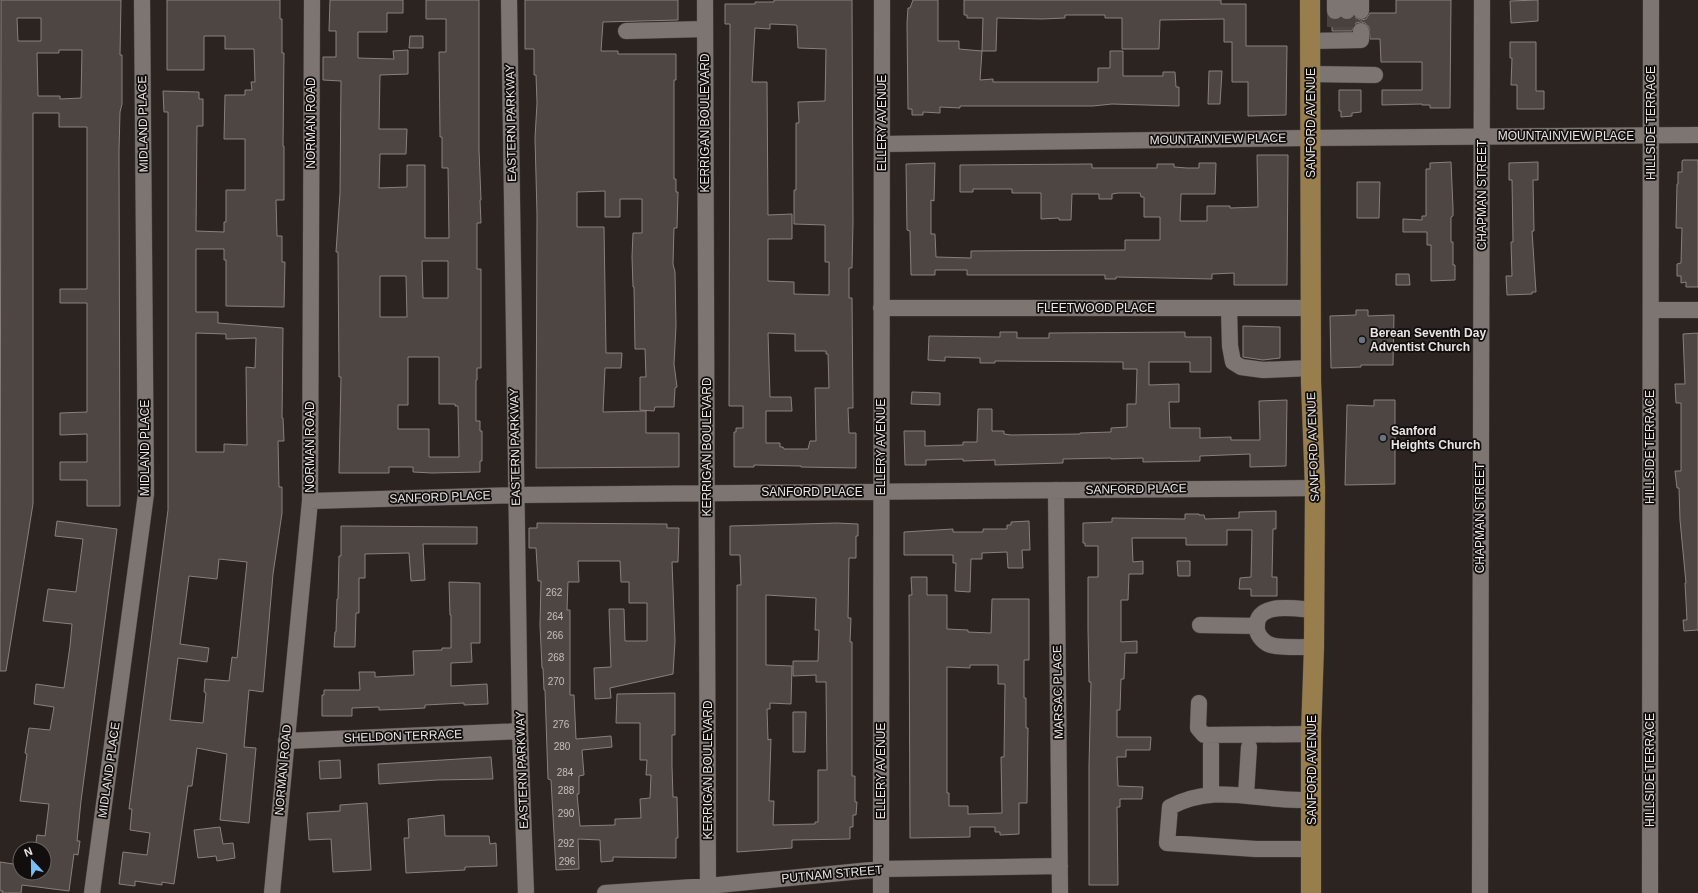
<svg xmlns="http://www.w3.org/2000/svg" width="1698" height="893" viewBox="0 0 1698 893" font-family="Arial,sans-serif">
	<rect width="100%" height="100%" fill="#2b2421"/>
	<path fill="#4d4642" stroke="#89807d" fill-rule="evenodd" d="M1 0H121L120 55H122V104L120 112 119 151 120 506H87V480H60V462H87V434L60 435V413L87 412V303H60V289H87V127H59V113H33V504L6 671H0ZM17 18H41V41H18ZM59 50H82L81 98 60 99V96H38L37 53H59Z
		M167 0H280V19H282V53H284L283 146H284V200H276L277 236H282V262H285L284 307 226 306V260H224V249H196V312H218V323L283 328 282 418H283L284 441H278L279 487H282V513L273 574 263 692 249 690 244 747 256 748 249 823 220 820 227 754 197 748 192 786H188L174 884 162 882V885L135 881V886L119 884 123 852 147 855 150 833 130 830 132 809H129L168 510V112H164L163 91 199 92V99H203V126H197L196 231 224 232V222H226V190H245V139H224L225 95H245V90H252L251 82H255L254 49H225V36H204V70H167ZM196 333 226 334V339L256 338 255 368 246 367 247 445 224 444V452H196ZM219 559 247 562 237 658 232 657 229 681 205 679 204 692 206 693 203 723 170 720 178 658 207 662 209 648 180 644 189 576 217 579Z
		M330 0H403V13H387V32H358V58L394 59 393 51 408 50V74L380 75 379 129H407L406 154H380L379 188 407 187V165H425V238H449L448 168H442V137H440L439 52H446V19H426V0H479V150L481 200H480L481 223H477V269H481V368H477V380H476V421H480V431H482V461H480V472L432 473 413 472V467H389V473H339L341 377H339L338 252H336L340 193 341 81 323 80V57H336V31H329ZM422 261H448V298H423ZM380 276H406L407 317H380ZM408 357H439V404H455V406H458L459 457H429V429H398V405H408Z
		M525 0H678V20L603 22 601 51H618V54H676V80H674V179H676V192H678L677 228H674L673 264 675 272 676 326 674 364 677 387 675 388 674 407H655L654 411 640 410V377H646L645 349H635L634 287H633L632 257 633 233H642V199H620V217H605V191L577 192V227H604L606 353H622L621 368H605L603 412 646 411V433H679V467L536 468 537 214 535 138 537 103 536 75H534V49H525Z
		M774 0H852L853 222 852 268H849V298H852L853 408H848L849 433H856V468L801 467V466L754 465V467H734V432H736V428H743V406H729L730 24H725V4H755V2H774ZM770 24 796 25 797 26 798 48 826 49 825 101 798 102 799 123H796V190H794V224L825 225V262H829V295L794 294V282L768 281V239H792V214L768 215 767 82H752L755 28 770 29ZM768 333 795 334V351H826V354H828L829 388H815L816 441H810L808 449H784L783 447H780V443H766V411H792L791 397H770Z
		M913 0H938V41H959V49L982 51 980 80 993 79V82H1098V68H1110V51H1123V76H1163V72H1175L1176 87H1179V106L1112 104 1093 106H960V108L940 107V113L923 112V115H912V109H908L907 23 908 8H910Z
		M964 0H1221V4H1246V46H1287L1286 115 1248 116V82H1232V42H1224V19L1160 20 1159 49H1122V18H1105V15H1065V18L1042 19 997 18 996 51H982L983 18H967V15H964Z
		M1396 0H1451L1450 108H1430V105H1422V104L1382 105V90H1422V62H1381L1380 39H1370L1369 27 1365 23 1361 22 1356 23 1352 31H1332V20H1335L1341 18 1347 20 1354 17 1361 20 1366 19 1370 13H1396Z
		M1538 0V21L1511 23 1510 1Z
		M410 36H423V48H409Z
		M1510 42H1536V91H1544V109H1517V85H1511L1512 58H1510Z
		M1209 71H1222L1220 104H1208Z
		M1339 90H1361V112L1352 113V116L1341 117V111H1339Z
		M1257 155H1288L1287 285H1234V273L1212 274V279L1116 277V279H1105V275H967V270H935V275H911L910 231 907 230 906 164 935 163 934 201 931 200V234H935L936 257 971 258V251L1125 250V240H1160V217H1144V197H1141L1140 193H1118L1112 194V199H1099V194H1072L1071 220H1059V218L1041 219V193H1012V189H973V192H960V165L1092 164V168H1157V164H1174V167L1187 168H1199V163H1216L1215 194H1181L1180 221H1207V206H1230V208L1258 207Z
		M1683 160H1698V287H1686V282L1681 283V276H1677V264L1681 263 1682 228H1676L1677 184H1678V172H1682V161Z
		M1451 162 1453 208V216L1451 217V242H1453V265H1455V280L1431 281V245H1427V232H1403V219L1422 220V216H1426V169H1430V163Z
		M1538 162V180H1533L1534 231H1532L1536 292H1532V294L1507 295 1506 276H1512L1511 242H1513L1512 180H1509V163Z
		M1357 182H1380L1379 218H1357Z
		M1396 274H1409L1410 285H1396Z
		M1356 310H1368V316L1394 315 1393 365H1361V367L1331 368 1330 316 1356 315Z
		M1243 326 1280 327V358L1263 360 1243 357Z
		M1000 332H1017V338H1049V333L1185 332V337H1211V372H1190V362H1149V385L1179 384V402H1169L1170 428H1200V438L1231 437V440H1260L1259 401 1287 400 1286 466 1250 467V454L1200 456V461L1143 462V458L1111 459V458L1063 459V463L995 465V460L963 461V459L926 460V465H905L904 431H925V446L963 445V442H977L978 409H992V431H1004V434L1011 435 1080 434V433L1111 432V428L1127 427V404H1136L1137 369H1123V362L995 361V363H980V358L945 357V361L928 360 929 336 1000 337Z
		M1698 333V630L1684 631 1683 620H1687L1685 583H1686L1680 520 1679 488H1677L1675 471H1681V403H1676L1675 384H1685L1683 334Z
		M912 392 940 393V405L911 404Z
		M1374 400H1395V484L1345 485 1347 405 1374 406Z
		M1276 511V529H1273L1272 577H1277V596H1251V589H1239L1240 578 1251 577 1252 530H1227V545H1186V538H1132L1133 562 1143 561V574H1129L1128 600H1121V642L1137 641V653H1125L1124 679H1121L1120 710H1117V737H1151L1150 750H1126V757H1117L1118 786 1143 787 1142 799H1120V807H1117L1118 885H1089V766L1091 682H1089L1088 629V577H1098V546H1085V543H1083V523L1112 522V518L1185 519V514H1199V515H1204L1205 519 1239 518V512Z
		M57 521 117 529 81 801 77 841H80L78 855 74 854 69 891 22 885 21 893H2L3 891H0V862L20 865V873H44V849H35L37 835 45 836 49 804 20 801 27 754 25 753 29 728 50 730 54 707 34 704 36 684 64 688 70 646 72 624 43 621 48 589 76 592 83 539 55 536Z
		M1029 521 1030 550H1022L1023 568H1008L1007 552 982 553V559H971L970 592 955 591 956 563H953V555H904V532L953 529V532H983V529H1007V525H1011V522Z
		M537 523 667 524V528H679L678 562H672L675 641 673 674 610 688 611 698 595 699 594 668 611 667 609 609H624L625 641H647V603H629V582H621L620 561H578L579 582H568L567 610H570V695H574L576 739 611 736 612 747 582 750 584 775 579 776V794H577L580 826 615 825V819L641 818 640 799 650 798 651 775H646L647 760H640V723H616L617 694 675 693V735H672V766L673 797H677L678 838H676V858L613 857V861L601 862 600 840 578 839 579 869 556 870 551 780 548 779 545 690H544L543 668H542L540 625 541 581H538L536 548H529V528H537Z
		M837 523 858 524V536H856V558H849L848 618H851L850 642H852V776H855V802H857L856 815H853V827H850V839L792 840V848L737 852V585H741L740 555H730V526ZM766 595 816 598 815 630H819L818 661H793V676L816 675V682H826L827 770H818V822H815V824L773 825 774 801H769L771 739 768 740 767 709H770V703L791 704 792 666 766 665Z
		M341 526 477 527V544H423L425 580 411 581 409 553 365 554V578H359V613H356L355 647H334L335 632H336L337 599H338L339 556H341Z
		M1177 561H1190V576H1178Z
		M911 577H927V595H947V629L968 630V632L991 633 992 599H1029V660H1024V698H1026V728H1028L1027 803H1019V834L1000 835V832H995V827H970V837L910 838 909 595H912ZM970 665H998V684H1005L1004 757H1001L1002 813 968 814V806H949V793H947V667L970 668Z
		M449 582 480 583V643H471L472 662 451 663V686L487 684 488 704 464 705V703L425 705V708L407 709 379 710V707L352 708V716H322V695H324V690H360L359 672H375V677L414 675 413 651 442 650V648H451V615H450Z
		M793 712H806L805 752H793Z
		M491 757 493 779 437 780 379 784 378 764Z
		M340 760 341 778 320 779 319 761Z
		M367 803 371 870 333 872 331 839 309 840 307 813 340 811V805Z
		M444 815 445 836H489L490 844 496 843 497 866 465 867V870L406 873 404 838H409L408 819Z
		M220 827 223 844 233 843 235 858 217 861 216 856 198 858 194 830Z"/>
	<g fill="none" stroke-linecap="round" stroke-linejoin="round">
		<path stroke="#48413e" stroke-width="16" stroke-dasharray="16 8" stroke-linecap="butt" d="M1335 11V31
			M1347 11V31"/>
		<defs>
			<path id="minor" d="M509 0 520 731 526 893
				M705 0 708 893
				M1335 0V11
				M1347 11V0
				M1361 11V0
				M626 31 705 29
				M1311 41 1361 40V31
				M1311 74 1375 75
				M882 144 1307 138 1698 135
				M881 308H1311
				M1229 308 1230 346 1233 362 1241 367 1263 370 1311 368
				M1651 310H1698
				M1056 490 1060 893
				M310 501 516 495 1315 488
				M1314 610C1296 609 1253 600 1257 630 1258 636 1264 643 1271 645 1279 648 1304 647 1314 647
				M1200 625 1257 626
				M1199 703 1198 728 1204 735 1311 734
				M286 741 520 731
				M1211 745V795
				M1246 795 1249 747
				M1311 800C1301 800 1290 800 1280 799 1241 796 1207 787 1170 807L1167 843 1256 849H1311
				M92 893 146 494 142 0
				M272 893 310 501 312 0
				M605 893 708 886 881 869 1060 866
				M881 893 882 0
				M1480 893 1482 0
				M1650 893 1651 0"/>
			<path id="major" d="M1310 0 1311 382 1315 488 1314 647 1311 734V893"/>
		</defs>
		<use href="#minor" stroke="#47423f" stroke-width="17"/>
		<use href="#major" stroke="#47423f" stroke-width="21"/>
		<use href="#minor" stroke="#7d7571" stroke-width="16"/>
		<use href="#major" stroke="#997e4d" stroke-width="20"/>
	</g>
	<g fill="#6b7280" stroke="#110e0d" stroke-width="1.5">
		<circle cx="1362" cy="340" r="4"/>
		<circle cx="1383" cy="438" r="4"/>
	</g>
	<g text-anchor="middle" stroke-width="3.5" stroke-linejoin="round" paint-order="stroke">
		<g font-size="10" fill="#c4bebc">
			<text x="554" y="596">262</text>
			<text x="555" y="620">264</text>
			<text x="555" y="639">266</text>
			<text x="556" y="661">268</text>
			<text x="556" y="685">270</text>
			<text x="561" y="728">276</text>
			<text x="562" y="750">280</text>
			<text x="565" y="776">284</text>
			<text x="566" y="794">288</text>
			<text x="566" y="817">290</text>
			<text x="566" y="847">292</text>
			<text x="567" y="865">296</text>
		</g>
		<g font-size="12" fill="#ebe6e4" stroke="#110e0d">
			<text transform="translate(311 123) rotate(-90)" y="4">NORMAN ROAD</text>
			<text transform="translate(511 123) rotate(-91)" y="4">EASTERN PARKWAY</text>
			<text transform="translate(705 123) rotate(-90)" y="4">KERRIGAN BOULEVARD</text>
			<text transform="translate(882 123) rotate(-90)" y="4">ELLERY AVENUE</text>
			<text transform="translate(1311 123) rotate(-90)" y="4">SANFORD AVENUE</text>
			<text transform="translate(1651 123) rotate(-90)" y="4">HILLSIDE TERRACE</text>
			<text transform="translate(143 124) rotate(-91)" y="4">MIDLAND PLACE</text>
			<text x="1566" y="140">MOUNTAINVIEW PLACE</text>
			<text transform="translate(1218 139) rotate(-1)" y="4">MOUNTAINVIEW PLACE</text>
			<text transform="translate(1482 195) rotate(-90)" y="4">CHAPMAN STREET</text>
			<text x="1096" y="312">FLEETWOOD PLACE</text>
			<text transform="translate(310 447) rotate(-90)" y="4">NORMAN ROAD</text>
			<text transform="translate(515 447) rotate(-91)" y="4">EASTERN PARKWAY</text>
			<text transform="translate(707 447) rotate(-90)" y="4">KERRIGAN BOULEVARD</text>
			<text transform="translate(881 447) rotate(-90)" y="4">ELLERY AVENUE</text>
			<text transform="translate(1313 447) rotate(-92)" y="4">SANFORD AVENUE</text>
			<text transform="translate(1650 447) rotate(-90)" y="4">HILLSIDE TERRACE</text>
			<text transform="translate(145 448) rotate(-90)" y="4">MIDLAND PLACE</text>
			<text transform="translate(1136 489) rotate(-1)" y="4">SANFORD PLACE</text>
			<text x="812" y="496">SANFORD PLACE</text>
			<text transform="translate(440 497) rotate(-2)" y="4">SANFORD PLACE</text>
			<text transform="translate(1480 518) rotate(-90)" y="4">CHAPMAN STREET</text>
			<text transform="translate(1058 692) rotate(-91)" y="4">MARSAC PLACE</text>
			<text transform="translate(403 736) rotate(-2)" y="4">SHELDON TERRACE</text>
			<text transform="translate(109 770) rotate(-82)" y="4">MIDLAND PLACE</text>
			<text transform="translate(283 770) rotate(-85)" y="4">NORMAN ROAD</text>
			<text transform="translate(522 770) rotate(-92)" y="4">EASTERN PARKWAY</text>
			<text transform="translate(708 770) rotate(-90)" y="4">KERRIGAN BOULEVARD</text>
			<text transform="translate(1312 770) rotate(-90)" y="4">SANFORD AVENUE</text>
			<text transform="translate(1650 770) rotate(-90)" y="4">HILLSIDE TERRACE</text>
			<text transform="translate(881 771) rotate(-90)" y="4">ELLERY AVENUE</text>
			<text transform="translate(832 874) rotate(-5)" y="4">PUTNAM STREET</text>
		</g>
		<g font-size="12" font-weight="bold" fill="#ebe6e4" stroke="#110e0d" text-anchor="start">
			<text x="1370" y="337">Berean Seventh Day<tspan x="1370" dy="14">Adventist Church</tspan></text>
			<text x="1391" y="435">Sanford<tspan x="1391" dy="14">Heights Church</tspan></text>
		</g>
	</g>
	<g transform="translate(32 861) rotate(338)"><circle r="19" fill="#110e0d" stroke="#686463"/>
	<path d="M0-3L7 15L0 10L-7 15Z" fill="#76c0f7"/>
	<text y="-6" font-size="11" font-weight="bold" text-anchor="middle" fill="#ebe6e4">N</text>
	</g>
</svg>
